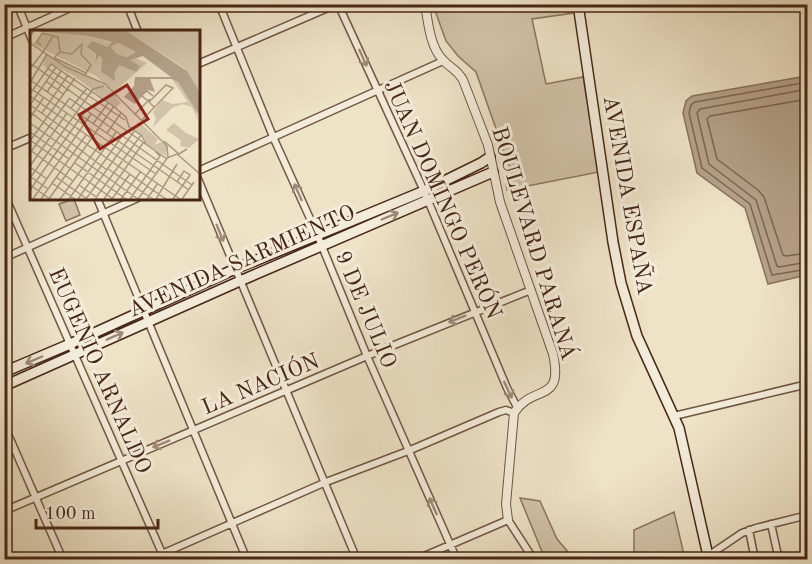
<svg xmlns="http://www.w3.org/2000/svg" width="812" height="564" viewBox="0 0 812 564" font-family="'Old Standard TT',serif">
	<rect width="100%" height="100%" fill="#eee2c7"/>
	<filter id="stains"><feTurbulence type="fractalNoise" baseFrequency=".00333" numOctaves="4"/><feColorMatrix values="0 0 0 0 .2 0 0 0 0 .09 0 0 0 0 .02 0 0 0 .5 -.17"/></filter>
	<radialGradient id="worn" r=".72"><stop offset=".6" stop-color="#630" stop-opacity="0"/><stop offset="1" stop-color="#630" stop-opacity=".3"/></radialGradient>
	<path fill="#d2c2a9" stroke="#8c7460" stroke-width="1.5" d="M433 5H573L574 13 532 19 546 84 583 77 599 172 507 190 506 183 513 177 476 72 458 56 446 41Z
		M74 199 80 215 66 221 59 204Z
		M520 498 540 501 557 539 574 559H545Z
		M674 512 685 559H634V530Z"/>
	<path fill="#b5a28b" stroke="#89715c" stroke-width="1.5" d="M807 76V275L768 284 745 208 697 173 683 113 686 101 692 96Z"/>
	<g fill="none" stroke-linecap="round" stroke-linejoin="round">
		<path stroke="#7e6450" stroke-width="1.5" d="M808 82 695 102 691 105 689 113 702 168 750 204 772 275 808 269
			M808 89 700 109 697 113 709 164 756 200 777 266 779 267 808 262
			M808 99 710 116 707 119 717 159 758 190 764 197 783 255 786 256 808 253"/>
		<defs>
			<path id="minor" d="M17 4 32 40
				M127 4 138 32
				M219 4 274 139 317 234 367 356 457 560
				M338 4 424 191 507 388 517 407
				M4 38 79 4
				M198 64 337 4
				M4 149 32 137
				M198 171 443 61
				M198 179 357 560
				M4 194 165 560
				M97 198 247 560
				M4 258 138 198
				M674 416 808 384
				M4 425 63 560
				M4 511 367 356 531 290
				M771 524 779 560
				M749 530 755 560
				M708 556 742 533 756 528 808 515
				M148 560 326 482 408 451 499 412 506 410 514 413
				M415 560 508 520 534 560"/>
			<path id="tertiary" d="M425 4C428 22 430 47 443 60 451 69 456 68 463 80L488 145 500 202 553 354C564 405 533 383 514 413L506 504 508 520"/>
			<path id="secondary" d="M578 4 613 242 621 283 637 336 679 428 709 560
				M4 372 70 344 235 269 424 191 481 163 490 157
				M4 386 240 281 493 172"/>
		</defs>
		<use href="#minor" stroke="#715642" stroke-width="9"/>
		<use href="#tertiary" stroke="#715642" stroke-width="10"/>
		<use href="#secondary" stroke="#472716" stroke-width="12"/>
		<use href="#minor" stroke="#f4ecdb" stroke-width="6"/>
		<use href="#tertiary" stroke="#f4ecdb" stroke-width="8"/>
		<use href="#secondary" stroke="#f4ecdb" stroke-width="9"/>
	</g>
	<defs><path id="oneway-shaft" d="M-6 0H5M1.5-3L5.5 0L1.5 3" fill="none" stroke-width="1.6" stroke-linecap="round" stroke-linejoin="round" transform="scale(1.5)"/></defs>
	<g stroke="#9e8a78">
		<use href="#oneway-shaft" transform="translate(363 58) rotate(66)"/>
		<use href="#oneway-shaft" transform="translate(298 192) rotate(-114)"/>
		<use href="#oneway-shaft" transform="translate(390 216) rotate(-23)"/>
		<use href="#oneway-shaft" transform="translate(220 233) rotate(68)"/>
		<use href="#oneway-shaft" transform="translate(457 319) rotate(158)"/>
		<use href="#oneway-shaft" transform="translate(115 336) rotate(-24)"/>
		<use href="#oneway-shaft" transform="translate(34 360) rotate(157)"/>
		<use href="#oneway-shaft" transform="translate(508 390) rotate(65)"/>
		<use href="#oneway-shaft" transform="translate(161 444) rotate(158)"/>
		<use href="#oneway-shaft" transform="translate(433 506) rotate(-114)"/>
	</g>
	<g text-anchor="middle" stroke-width="6" stroke-linejoin="round" paint-order="stroke">
		<g font-size="22" fill="#472716" stroke="#f4ecdb">
			<text transform="translate(629 195) rotate(80)" y="8">AVENIDA ESPAÑA</text>
			<text transform="translate(444 199) rotate(66)" y="8">JUAN DOMINGO PERÓN</text>
			<text transform="translate(535 243) rotate(73)" y="8">BOULEVARD PARANÁ</text>
			<text transform="translate(241 260) rotate(-24)" y="8">AVENIDA SARMIENTO</text>
			<text transform="translate(367 309) rotate(67)" y="8">9 DE JULIO</text>
			<text transform="translate(101 370) rotate(66)" y="8">EUGENIO ARNALDO</text>
			<text transform="translate(260 383) rotate(-23)" y="8">LA NACIÓN</text>
		</g>
	</g>
	<g transform="translate(30 30)">
		<rect width="170" height="170" fill="#eee2c7"/>
		<path d="M95 0H169V63L154 38ZM13 2 59 6 83 13 78 17 62 11 59 19 66 24 64 31 69 26 72 28 71 41 77 47 88 34 106 42 99 31 105 28 117 33 84 62 66 46 3 14ZM88 13 104 21 105 23 95 27 87 24 81 17ZM17 24 77 57 91 73 86 78 43 45 21 34 17 38 13 35ZM142 49 147 50 166 78 169 92 162 77 152 74 142 78 123 97 126 88 123 82 132 70 143 74 158 72ZM108 91 128 109 124 115 132 112 137 116 136 126 117 115 114 107 98 96 106 98ZM144 93 156 103 169 109 159 118 150 116 151 110 136 100Z" fill="#d2c2a9"/>
		<path d="M2 0H95L157 41 169 61V85L148 52 142 49H120L125 62 118 60 105 74 94 67 104 56 105 47H141L113 26 100 30 110 36 106 42 89 35 84 43 85 51 71 42 72 28 69 26 65 32 66 24 57 17 62 11 78 17 82 12 59 6 5 1 0 8ZM88 13 104 21 105 23 96 27 87 24 81 17Z" fill="#b5a28b" fill-rule="evenodd"/>
		<path fill="none" stroke="#ab9780" stroke-width="1.5" d="M0 13 36 37 75 54 137 116 138 127M11 15 7 12 12 3 28 7 30 22M13 22 23 6M24 28 30 22 42 24 52 14 51 24 61 35 55 45M25 28 56 43M0 33 137 129M17 38 95 90M0 39 13 22M0 50 159 160M1 51 17 24M16 51 33 64M0 58 126 144M17 62 31 41M0 64 21 34 83 76 96 87 99 97M0 66 150 169M39 68 162 155M118 71 111 65 117 61 123 66M0 75 117 156M0 75 26 37M41 78 57 58M0 82 77 140M12 83 38 45M104 85 120 69M0 88 14 67M112 90 143 58 136 55 119 72 124 77M0 93 108 169M63 94 78 73M99 97 112 106 116 114M0 102 39 129M77 103 91 83M0 110 83 169M0 111 45 48M134 111 149 124 157 119M0 120 43 151M0 123 39 69M137 128 147 124 170 144M45 133 96 169M0 136 37 83M0 137 17 149M78 139 123 169M1 147 18 159M26 147 57 169M0 148 63 59 74 56M22 153 45 169M0 155 20 169M49 155 69 169M117 156 136 169M0 160 55 81M3 169 61 84M11 169 56 105M19 169 84 76M30 169 70 114M39 169 86 102M48 169 92 106M56 169 105 100M65 169 111 105M74 169 113 113M82 169 100 144M91 169 111 141M100 169 130 126 125 121M108 169 138 127M117 169 128 153M126 169 147 134M143 169 160 145 154 141 147 152M152 169 164 152"/>
		<path fill="#8f2418" fill-opacity="0.15" stroke="#8f2418" stroke-width="3" d="M97 55 118 89 70 119 49 85Z"/>
		<rect width="170" height="170" fill="none" stroke="#472716" stroke-width="3"/>
	</g>
	<rect width="812" height="564" fill="none" stroke="#eee2c7" stroke-width="24"/>
	<rect x="6" y="6" width="800" height="552" fill="none" stroke="#472716" stroke-width="3"/>
	<rect x="12" y="12" width="788" height="540" fill="none" stroke="#472716" stroke-width="1.5"/>
	<path d="M36 519v9h122v-9" fill="none" stroke="#472716" stroke-width="3"/>
	<text x="45" y="519" font-size="18" fill="#472716" stroke="#f4ecdb" stroke-width="4.5" paint-order="stroke">100 m</text>
	<rect width="100%" height="100%" filter="url(#stains)"/>
	<rect width="100%" height="100%" fill="url(#worn)"/>
</svg>
